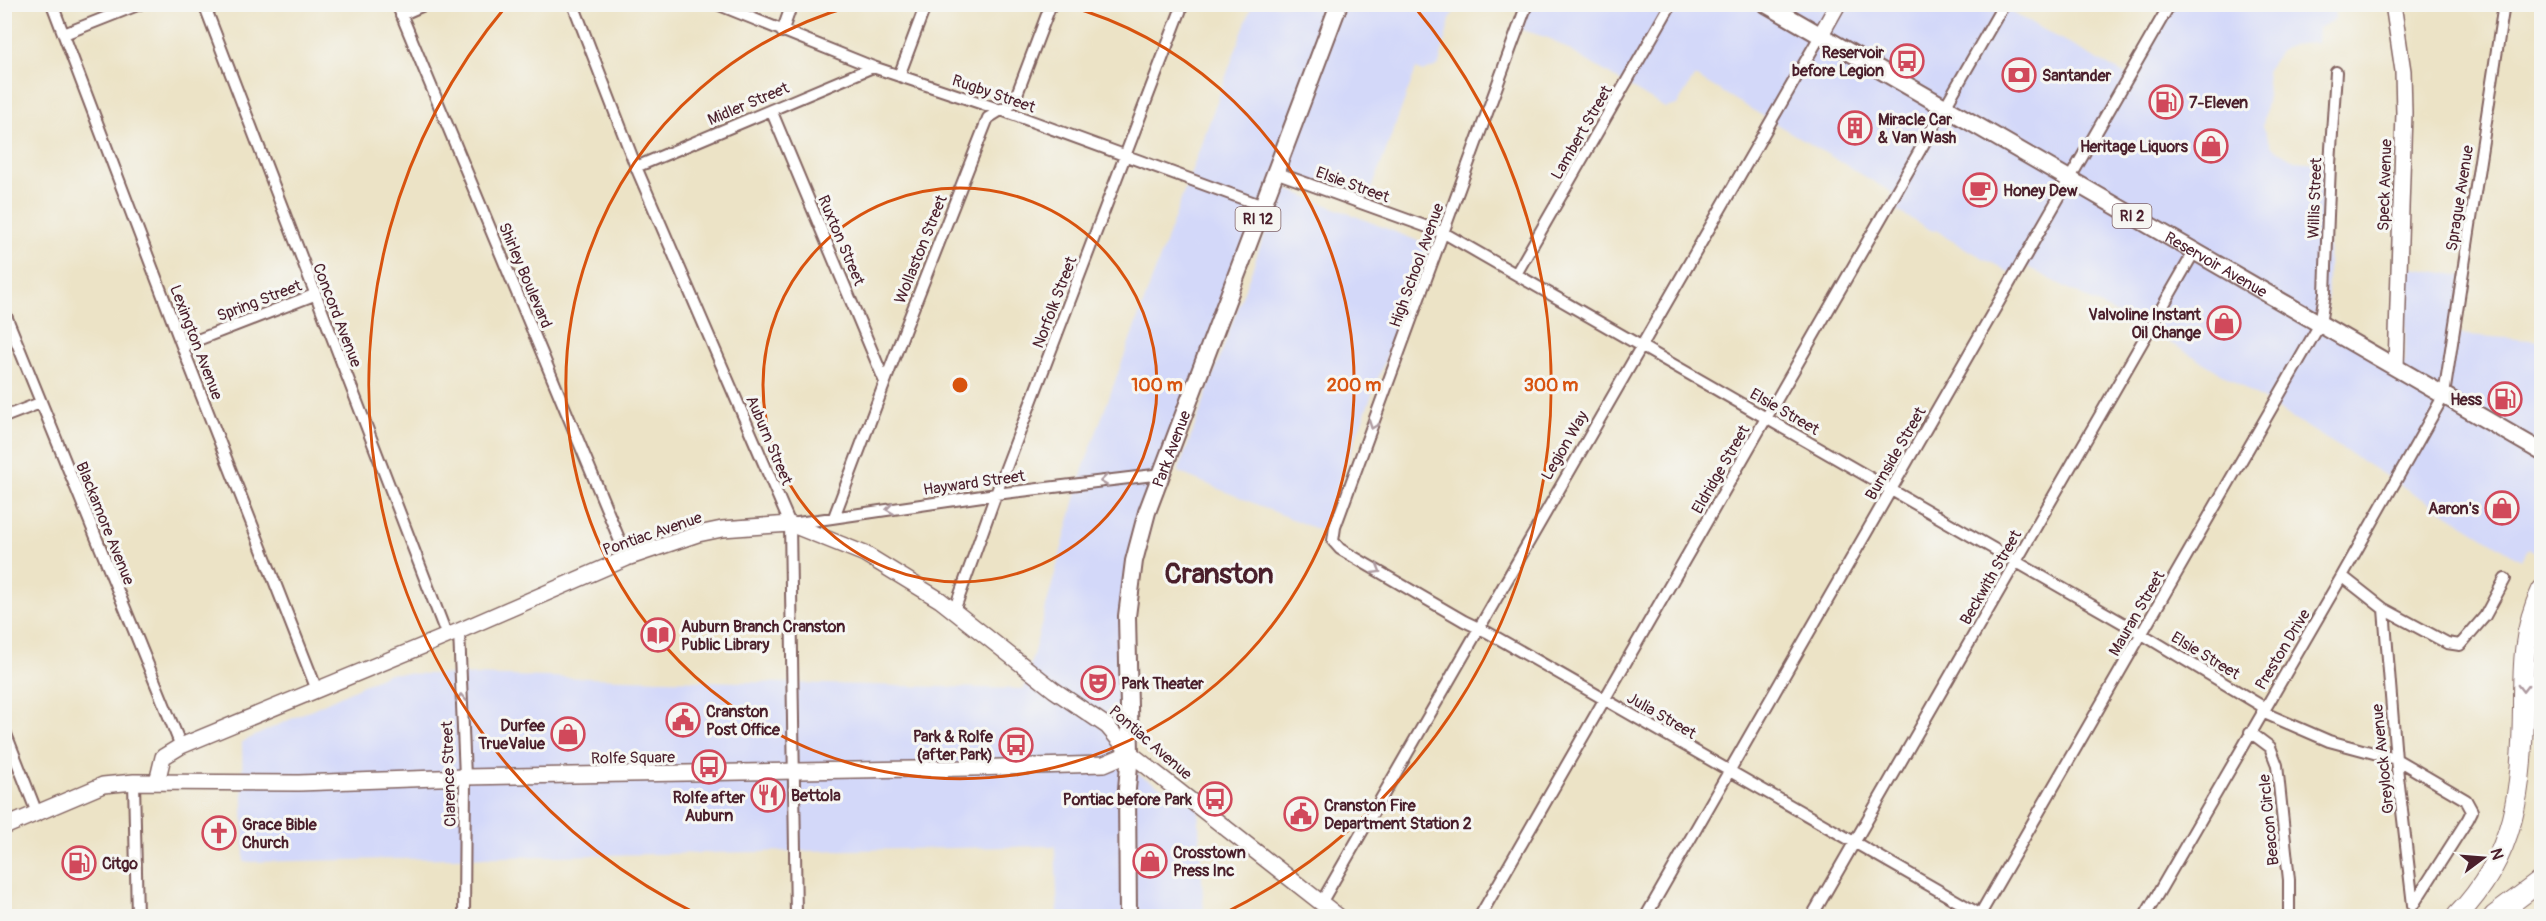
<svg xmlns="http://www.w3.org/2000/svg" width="2546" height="921" viewBox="0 0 2546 921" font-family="Pangolin,sans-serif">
	<rect width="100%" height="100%" fill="#f6f6f2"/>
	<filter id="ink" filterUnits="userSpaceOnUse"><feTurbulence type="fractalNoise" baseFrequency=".0167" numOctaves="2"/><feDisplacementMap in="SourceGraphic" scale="12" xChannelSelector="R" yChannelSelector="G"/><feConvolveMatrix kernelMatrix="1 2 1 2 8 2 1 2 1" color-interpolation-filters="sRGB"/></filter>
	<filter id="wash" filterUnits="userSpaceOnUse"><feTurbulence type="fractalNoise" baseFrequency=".008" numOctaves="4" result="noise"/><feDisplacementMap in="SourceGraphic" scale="24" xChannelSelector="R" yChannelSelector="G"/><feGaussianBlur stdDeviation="1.35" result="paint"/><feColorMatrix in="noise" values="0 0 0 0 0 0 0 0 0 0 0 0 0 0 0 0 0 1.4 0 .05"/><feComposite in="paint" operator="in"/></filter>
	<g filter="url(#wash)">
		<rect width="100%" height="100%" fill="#ece3c6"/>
		<path fill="#d3d8f9" d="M1252 5H1457L1450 20 1439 65 1423 72 1416 69 1367 202 1277 170 1161 476 1123 648 1138 774 1198 807 1204 916H1058L1055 846 244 862 242 742 389 673 1024 689 1083 469Z
			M1525 5H1990L1997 8H2004L2128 76 2168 5H2334L2335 20 2318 28 2317 43 2294 44 2281 50 2266 71 2268 95 2263 126 2272 147 2295 161 2330 164 2327 321 2405 364 2406 267 2463 276 2456 334 2541 341 2542 460 2539 464 2542 468 2541 556 2528 549 2521 560 2193 356 2149 331 2022 264 2014 275 1947 238 1937 230H1930L1889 206 1893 193 1697 77H1694L1677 105 1665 108 1551 39 1520 29Z
			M1282 187 1428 245 1321 531 1178 472Z"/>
	</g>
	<g filter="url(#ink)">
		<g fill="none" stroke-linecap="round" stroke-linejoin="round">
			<defs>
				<path id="street" d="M52 4 182 346 317 690
					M204 4 447 636
					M397 4 627 558
					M573 4 636 167 790 524 796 916
					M717 4 873 67 1001 110 1263 206
					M1527 4 1335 527 1333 541 1340 549 1464 621 1487 632 1983 916
					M401 15 426 4
					M782 32 792 4
					M64 34 140 4
					M899 76 926 4
					M771 110 885 382
					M636 167 873 67
					M1275 172 1444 233 2142 634 2265 708
					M1516 274 1671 4
					M4 311 181 746
					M182 346 314 295
					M4 417 40 403
					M834 517 905 329 988 118 1014 102 1051 4
					M791 524 996 494 1162 474
					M2342 576 2384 609 2447 643 2460 645 2485 616 2505 579
					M2384 609 2396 759 2413 905
					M954 611 996 494 1183 4
					M459 631 465 777 464 916
					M2262 712 2329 741 2396 759 2466 800 2472 811 2468 819 2413 905
					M4 729 37 813
					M2250 732 2270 747 2277 765 2289 880V916
					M134 782 137 916
					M1321 903 1820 36
					M1480 916 2004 4
					M1646 916 2170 4
					M1812 916 2194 252
					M1979 916 2320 324 2325 293 2330 164 2336 72
					M2145 916 2342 576 2444 395 2504 4"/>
				<path id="secondary" d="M2393 4 2403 71 2404 113 2396 367
					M1820 36 1838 4
					M157 782 163 757 181 746 459 631 627 558 698 534 722 529 790 524 865 554 940 600 1054 690 1107 726 1130 753 1338 916
					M4 827 103 785 134 782 299 783 465 777 971 768 1104 764 1130 753"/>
				<g id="primary">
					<path id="s1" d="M1766 4 2542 452"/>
					<path id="s2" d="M1128 916 1127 789 1130 753 1127 616 1134 561 1147 512 1339 4"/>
				</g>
				<path id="highway" d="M2457 916C2516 855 2522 789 2523 708 2523 667 2523 628 2542 590
					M2494 916 2542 880"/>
			</defs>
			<use href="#street" stroke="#836461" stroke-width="14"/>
			<use href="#secondary" stroke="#836461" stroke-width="18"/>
			<use href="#primary" stroke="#836461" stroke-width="20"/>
			<use href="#highway" stroke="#836461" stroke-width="22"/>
			<use href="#street" stroke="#fff" stroke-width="10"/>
			<use href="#secondary" stroke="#fff" stroke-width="15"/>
			<use href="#primary" stroke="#fff" stroke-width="16"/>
			<use href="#highway" stroke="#fff" stroke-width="20"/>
		</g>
		<defs><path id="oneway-chevron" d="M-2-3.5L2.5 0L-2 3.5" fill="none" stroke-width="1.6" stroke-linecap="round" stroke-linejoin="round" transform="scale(1.5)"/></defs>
		<g stroke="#ae9aa0">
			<use href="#oneway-chevron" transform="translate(1373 425) rotate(110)"/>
			<use href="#oneway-chevron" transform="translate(1104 481) rotate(173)"/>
			<use href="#oneway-chevron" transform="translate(890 509) rotate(172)"/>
			<use href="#oneway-chevron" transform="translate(1377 570) rotate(30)"/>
			<use href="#oneway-chevron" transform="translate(2523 688) rotate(90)"/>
			<use href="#oneway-chevron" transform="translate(461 698) rotate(-93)"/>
		</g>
	</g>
	<g fill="none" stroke="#d8530f" stroke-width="3">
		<circle cx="960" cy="385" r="197"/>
		<path d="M1065 5A394 394 0 1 1 855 5"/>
		<path d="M701 916A591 591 0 0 1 507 5M1413 5A591 591 0 0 1 1219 916"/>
	</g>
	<defs>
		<symbol id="bus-ring" viewBox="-11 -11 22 22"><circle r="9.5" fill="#f6f6f2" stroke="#d1495b" stroke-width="1.5"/><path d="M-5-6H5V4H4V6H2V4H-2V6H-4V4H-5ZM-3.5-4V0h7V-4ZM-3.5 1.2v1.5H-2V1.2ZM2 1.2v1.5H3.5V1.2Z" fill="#d1495b"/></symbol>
		<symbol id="bank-ring" viewBox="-11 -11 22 22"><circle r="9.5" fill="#f6f6f2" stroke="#d1495b" stroke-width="1.5"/><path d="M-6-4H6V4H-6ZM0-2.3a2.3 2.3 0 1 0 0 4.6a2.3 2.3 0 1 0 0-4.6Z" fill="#d1495b"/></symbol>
		<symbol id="fuel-ring" viewBox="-11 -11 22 22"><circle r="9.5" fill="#f6f6f2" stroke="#d1495b" stroke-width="1.5"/><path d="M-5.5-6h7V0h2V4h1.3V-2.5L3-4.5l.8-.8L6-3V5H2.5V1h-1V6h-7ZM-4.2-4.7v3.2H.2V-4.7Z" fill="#d1495b"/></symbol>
		<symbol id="building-ring" viewBox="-11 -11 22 22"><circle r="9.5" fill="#f6f6f2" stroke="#d1495b" stroke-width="1.5"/><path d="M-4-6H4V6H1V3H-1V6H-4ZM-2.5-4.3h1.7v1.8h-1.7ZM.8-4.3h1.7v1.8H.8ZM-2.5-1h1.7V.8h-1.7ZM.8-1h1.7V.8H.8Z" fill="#d1495b"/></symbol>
		<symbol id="shop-ring" viewBox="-11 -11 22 22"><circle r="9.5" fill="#f6f6f2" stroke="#d1495b" stroke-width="1.5"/><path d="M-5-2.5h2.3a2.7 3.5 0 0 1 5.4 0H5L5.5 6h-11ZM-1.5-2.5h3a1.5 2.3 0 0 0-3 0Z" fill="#d1495b"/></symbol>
		<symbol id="cafe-ring" viewBox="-11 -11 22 22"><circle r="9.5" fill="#f6f6f2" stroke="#d1495b" stroke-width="1.5"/><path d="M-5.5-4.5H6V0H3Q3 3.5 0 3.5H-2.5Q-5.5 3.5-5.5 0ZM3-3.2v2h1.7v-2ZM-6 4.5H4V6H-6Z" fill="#d1495b"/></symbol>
		<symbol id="library-ring" viewBox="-11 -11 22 22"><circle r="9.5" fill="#f6f6f2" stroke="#d1495b" stroke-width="1.5"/><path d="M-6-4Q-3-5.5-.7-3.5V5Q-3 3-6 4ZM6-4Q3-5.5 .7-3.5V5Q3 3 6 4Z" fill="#d1495b"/></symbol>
		<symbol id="theatre-ring" viewBox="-11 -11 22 22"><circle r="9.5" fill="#f6f6f2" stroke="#d1495b" stroke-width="1.5"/><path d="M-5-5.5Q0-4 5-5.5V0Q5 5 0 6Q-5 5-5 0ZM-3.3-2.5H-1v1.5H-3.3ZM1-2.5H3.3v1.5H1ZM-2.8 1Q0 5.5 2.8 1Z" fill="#d1495b"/></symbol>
		<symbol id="civic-ring" viewBox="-11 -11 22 22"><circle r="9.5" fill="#f6f6f2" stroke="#d1495b" stroke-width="1.5"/><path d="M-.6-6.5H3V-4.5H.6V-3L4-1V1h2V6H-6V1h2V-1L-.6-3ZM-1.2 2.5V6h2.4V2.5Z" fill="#d1495b"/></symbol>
		<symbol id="restaurant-ring" viewBox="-11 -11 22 22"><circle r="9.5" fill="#f6f6f2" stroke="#d1495b" stroke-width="1.5"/><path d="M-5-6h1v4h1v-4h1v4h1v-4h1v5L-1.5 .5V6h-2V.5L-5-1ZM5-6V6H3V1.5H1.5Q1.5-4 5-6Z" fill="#d1495b"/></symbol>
		<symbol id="church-ring" viewBox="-11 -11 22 22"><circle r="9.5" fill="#f6f6f2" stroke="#d1495b" stroke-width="1.5"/><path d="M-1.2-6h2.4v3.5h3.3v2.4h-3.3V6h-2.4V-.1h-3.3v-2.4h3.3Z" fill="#d1495b"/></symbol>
	</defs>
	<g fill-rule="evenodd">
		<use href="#bus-ring" x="1888" y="42" width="38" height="38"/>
		<use href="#bank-ring" x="2000" y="56" width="38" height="38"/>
		<use href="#fuel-ring" x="2147" y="83" width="38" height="38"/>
		<use href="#building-ring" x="1836" y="109" width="38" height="38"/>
		<use href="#shop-ring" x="2192" y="127" width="38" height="38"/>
		<use href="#cafe-ring" x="1961" y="171" width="38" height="38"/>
		<use href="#shop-ring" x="2205" y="304" width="38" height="38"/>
		<use href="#fuel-ring" x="2486" y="380" width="38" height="38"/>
		<use href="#shop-ring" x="2483" y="489" width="38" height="38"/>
		<use href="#library-ring" x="639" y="616" width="38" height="38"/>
		<use href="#theatre-ring" x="1079" y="664" width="38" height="38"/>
		<use href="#civic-ring" x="664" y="701" width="38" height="38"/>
		<use href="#shop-ring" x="549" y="715" width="38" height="38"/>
		<use href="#bus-ring" x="997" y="726" width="38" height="38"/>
		<use href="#bus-ring" x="690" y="748" width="38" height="38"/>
		<use href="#restaurant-ring" x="749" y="776" width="38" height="38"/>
		<use href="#bus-ring" x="1196" y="780" width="38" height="38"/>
		<use href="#civic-ring" x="1282" y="795" width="38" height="38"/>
		<use href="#church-ring" x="200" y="814" width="38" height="38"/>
		<use href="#shop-ring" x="1131" y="842" width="38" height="38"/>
		<use href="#fuel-ring" x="60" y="844" width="38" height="38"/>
	</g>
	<g text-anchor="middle" stroke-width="6" stroke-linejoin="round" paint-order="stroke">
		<g fill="#f6f6f2" stroke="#7e6067" stroke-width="1.5">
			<rect x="2112.5" y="204" width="39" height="24" rx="4.5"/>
			<rect x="1235.5" y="207" width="45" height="24" rx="4.5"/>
		</g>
		<g font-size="15" font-weight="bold" fill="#4a1f2b">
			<text x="2132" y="221">RI 2</text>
			<text x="1258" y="224">RI 12</text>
		</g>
		<g font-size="16" font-weight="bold" fill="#4a1f2b" stroke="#f6f6f2" text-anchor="start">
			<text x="1884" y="58" text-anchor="end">Reservoir<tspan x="1884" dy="18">before Legion</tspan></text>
			<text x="2042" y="81">Santander</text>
			<text x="2189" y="108">7-Eleven</text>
			<text x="1878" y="125">Miracle Car<tspan x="1878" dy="18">&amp; Van Wash</tspan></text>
			<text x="2188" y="152" text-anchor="end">Heritage Liquors</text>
			<text x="2003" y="196">Honey Dew</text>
			<text x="2201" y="320" text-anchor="end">Valvoline Instant<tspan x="2201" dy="18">Oil Change</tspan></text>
			<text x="2482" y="405" text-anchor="end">Hess</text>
			<text x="2479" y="514" text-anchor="end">Aaron's</text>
			<text x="681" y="632">Auburn Branch Cranston<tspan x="681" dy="18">Public Library</tspan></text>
			<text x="1121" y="689">Park Theater</text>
			<text x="706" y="717">Cranston<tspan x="706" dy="18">Post Office</tspan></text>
			<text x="545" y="731" text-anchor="end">Durfee<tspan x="545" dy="18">TrueValue</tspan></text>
			<text x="993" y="742" text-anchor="end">Park &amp; Rolfe<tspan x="993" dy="18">(after Park)</tspan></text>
			<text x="791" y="801">Bettola</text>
			<text x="709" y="803" text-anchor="middle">Rolfe after<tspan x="709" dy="18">Auburn</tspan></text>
			<text x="1192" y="805" text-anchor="end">Pontiac before Park</text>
			<text x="1324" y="811">Cranston Fire<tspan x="1324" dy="18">Department Station 2</tspan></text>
			<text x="242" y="830">Grace Bible<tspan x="242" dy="18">Church</tspan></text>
			<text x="1173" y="858">Crosstown<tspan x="1173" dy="18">Press Inc</tspan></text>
			<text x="102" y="869">Citgo</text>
		</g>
		<g font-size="16" fill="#4a1f2b" stroke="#f6f6f2">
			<text transform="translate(994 93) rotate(19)" y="6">Rugby Street</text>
			<text transform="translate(748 103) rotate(-23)" y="6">Midler Street</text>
			<text transform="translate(1581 132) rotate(-60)" y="6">Lambert Street</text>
			<text transform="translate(1353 184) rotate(20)" y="6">Elsie Street</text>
			<text transform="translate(2384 185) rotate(-88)" y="6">Speck Avenue</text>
			<text transform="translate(2314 198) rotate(-88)" y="6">Willis Street</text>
			<text transform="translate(2459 198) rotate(-81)" y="6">Sprague Avenue</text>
			<text transform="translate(842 240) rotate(67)" y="6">Ruxton Street</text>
			<text transform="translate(920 249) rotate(-68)" y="6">Wollaston Street</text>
			<text transform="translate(1416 265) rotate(-70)" y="6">High School Avenue</text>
			<text dy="6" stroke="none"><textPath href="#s1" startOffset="520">Reservoir Avenue</textPath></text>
			<text transform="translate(526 275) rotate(67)" y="6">Shirley Boulevard</text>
			<text transform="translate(259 300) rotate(-21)" y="6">Spring Street</text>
			<text transform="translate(1054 302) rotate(-69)" y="6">Norfolk Street</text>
			<text transform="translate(338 315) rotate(69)" y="6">Concord Avenue</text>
			<text transform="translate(197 342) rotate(69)" y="6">Lexington Avenue</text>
			<text transform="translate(1785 411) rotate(30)" y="6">Elsie Street</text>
			<text transform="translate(770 440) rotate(67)" y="6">Auburn Street</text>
			<text transform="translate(1564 445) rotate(-60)" y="6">Legion Way</text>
			<text dy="6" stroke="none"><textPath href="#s2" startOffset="474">Park Avenue</textPath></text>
			<text transform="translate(1895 453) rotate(-60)" y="6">Burnside Street</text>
			<text transform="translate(1720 469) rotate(-60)" y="6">Eldridge Street</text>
			<text transform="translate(974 482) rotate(-8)" y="6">Hayward Street</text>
			<text transform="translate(106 523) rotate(68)" y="6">Blackamore Avenue</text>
			<text transform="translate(652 533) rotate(-19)" y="6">Pontiac Avenue</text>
			<text transform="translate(1990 577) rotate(-60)" y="6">Beckwith Street</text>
			<text transform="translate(2136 613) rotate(-60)" y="6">Mauran Street</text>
			<text transform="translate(2282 649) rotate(-59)" y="6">Preston Drive</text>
			<text transform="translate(2206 655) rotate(31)" y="6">Elsie Street</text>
			<text transform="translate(1662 715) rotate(30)" y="6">Julia Street</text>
			<text transform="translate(1151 742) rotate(41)" y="6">Pontiac Avenue</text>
			<text transform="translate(633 757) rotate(-1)" y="6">Rolfe Square</text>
			<text transform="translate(2382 759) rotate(-96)" y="6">Greylock Avenue</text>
			<text transform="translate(448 774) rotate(-92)" y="6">Clarence Street</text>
			<text transform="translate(2268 820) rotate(-96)" y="6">Beacon Circle</text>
		</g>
		<g font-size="28" font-weight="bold" fill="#4a1f2b" stroke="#f6f6f2">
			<text x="1219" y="583">Cranston</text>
		</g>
	</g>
	<circle cx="960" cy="385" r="9" fill="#d8530f" stroke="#f6f6f2" stroke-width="3"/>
	<g font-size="18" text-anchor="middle" font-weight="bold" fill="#d8530f" stroke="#f6f6f2" stroke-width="6" stroke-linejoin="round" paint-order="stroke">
		<text x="1157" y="391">100 m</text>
		<text x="1354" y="391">200 m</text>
		<text x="1551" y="391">300 m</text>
	</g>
	<rect width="2546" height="921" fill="none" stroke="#f6f6f2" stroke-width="24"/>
	<g transform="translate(2483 858) rotate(74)" stroke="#f6f6f2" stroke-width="4.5" paint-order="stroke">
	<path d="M0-4.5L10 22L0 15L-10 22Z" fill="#4a1f2b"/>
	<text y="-9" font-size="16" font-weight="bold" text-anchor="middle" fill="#4a1f2b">N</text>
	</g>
</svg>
